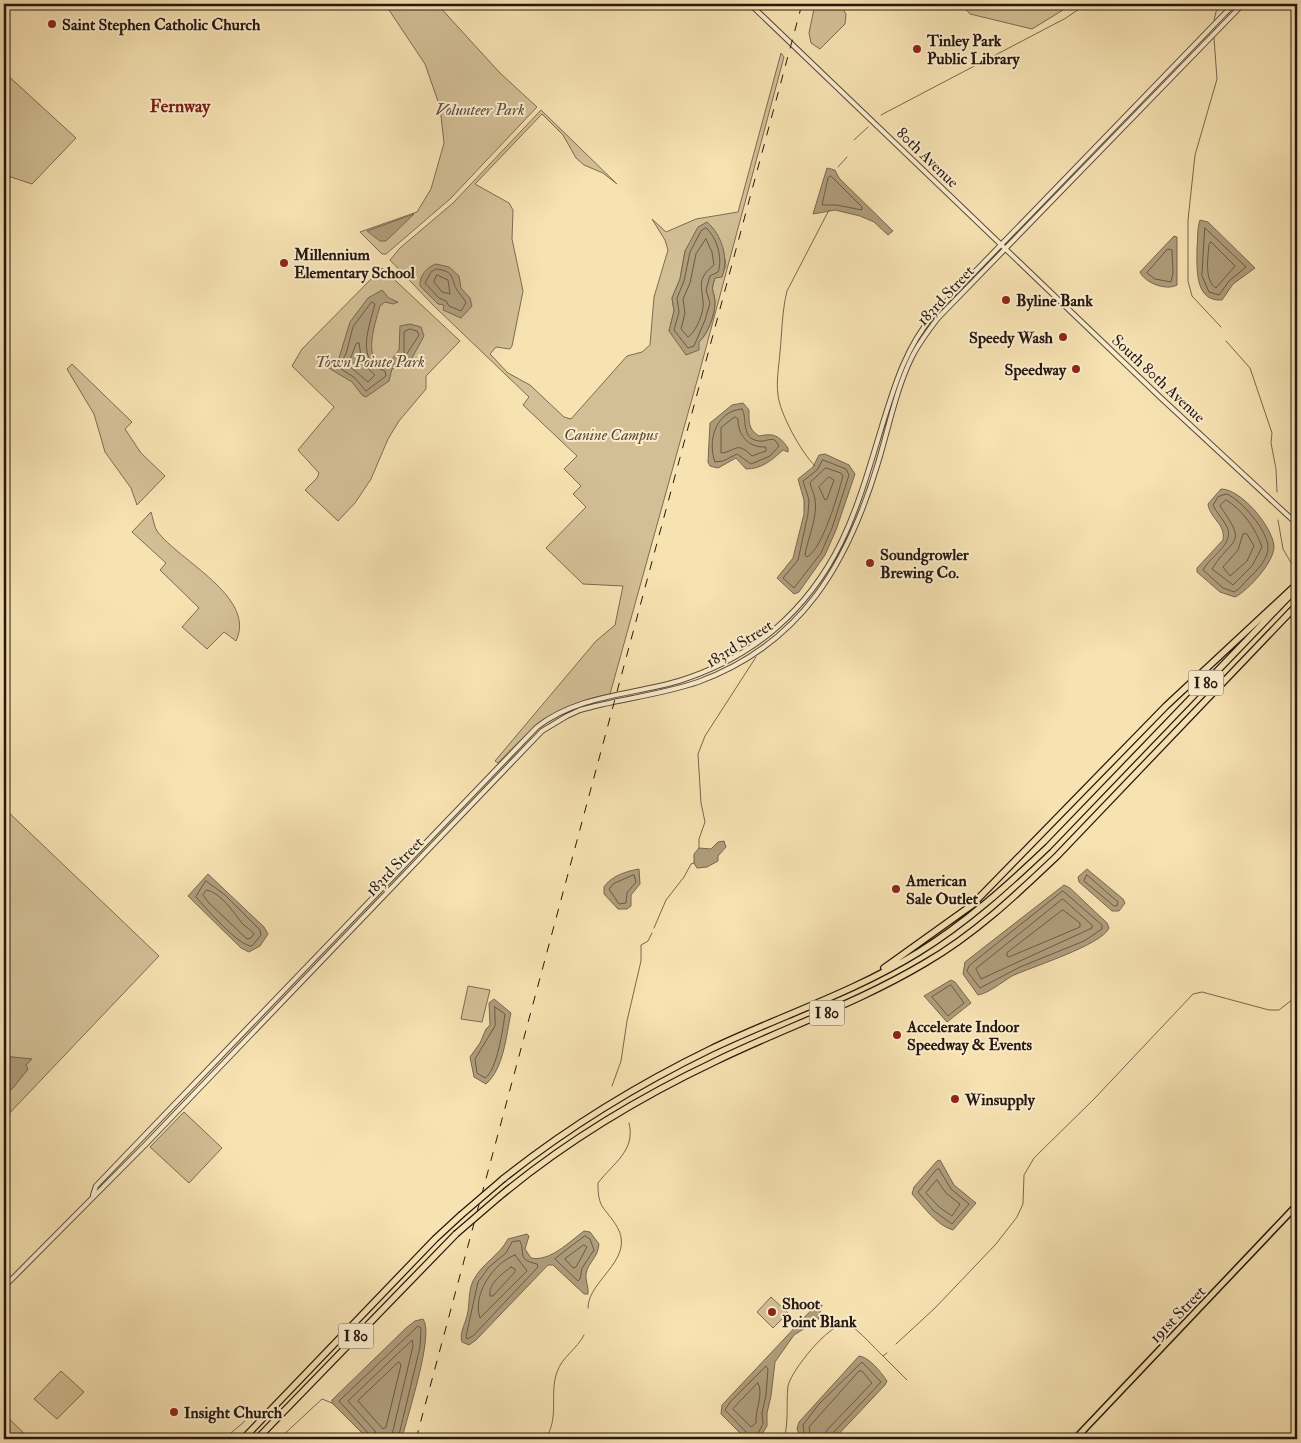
<svg xmlns="http://www.w3.org/2000/svg" width="1301" height="1443" viewBox="0 0 1301 1443" font-family="'IM FELL Double Pica',serif">
	<rect width="100%" height="100%" fill="#f7e2b2"/>
	<filter id="stains"><feTurbulence type="fractalNoise" baseFrequency=".004" numOctaves="4"/><feColorMatrix values="0 0 0 0 .2 0 0 0 0 .09 0 0 0 0 .02 0 0 0 .5 -.17"/></filter>
	<radialGradient id="worn" r=".72"><stop offset=".6" stop-color="#630" stop-opacity="0"/><stop offset="1" stop-color="#630" stop-opacity=".3"/></radialGradient>
	<path fill="#d3bf96" stroke="#7c6b52" fill-rule="evenodd" d="M383 4H437L500 73 537 107 450 199 386 254H382L360 232 417 212 431 189 444 143 440 107 425 64 389 10Z
		M815 4H840L846 14 845 24 820 49 811 43 809 33Z
		M961 4H1068L1063 10 1032 29 970 14Z
		M781 53 784 57 700 370 610 694C559 704 533 726 498 763L495 761 596 641 615 625 623 586 583 584 546 548 586 507 573 494 581 486 564 469 577 456 523 405 529 397 433 305 390 260 400 248 453 203 541 110 617 184 603 173 584 165 576 158 563 135 542 114 475 184 509 203 513 210 512 239 523 291 512 346 510 349 496 347 490 354 508 373 530 385 564 417 571 419 627 356 642 352 650 345 654 297 668 250 665 240 652 219 666 232 696 219 738 212ZM723 249 726 265 722 276 715 278C710 292 714 289 715 301 716 314 708 334 699 342L669 331 674 311 672 298 680 279 685 251Z
		M4 72 76 138 32 184 5 175 4 178Z
		M382 268 460 341 426 376V389L399 421 388 439 371 479 355 503 338 521 305 490 317 478 319 473 298 450 334 407 292 366 302 349Z
		M72 364 132 422 125 429 141 453 165 476 137 505 131 488 105 452 94 414 67 369Z
		M151 512C153 518 154 526 157 531 179 561 257 597 236 641L224 632 207 649 182 627 199 608 160 570 166 563 132 532Z
		M4 808 159 956 4 1119Z
		M468 986 490 990 482 1022 461 1019Z
		M184 1112 222 1148 189 1183 150 1147Z
		M771 1297 788 1313 773 1328 757 1312Z
		M61 1371 84 1392 57 1419 34 1399Z
		M4 1414 30 1439H4Z"/>
	<path fill="#af9d7b" stroke="#776750" d="M827 168 835 170 839 178 893 231 888 235 874 222 860 216 835 210 813 214Z
		M414 214 386 241H380L367 231Z
		M1200 220 1208 222 1255 268 1233 284 1222 300C1194 302 1197 267 1197 248 1198 239 1197 228 1200 220Z
		M707 222C722 235 729 258 722 277L715 278C710 293 714 289 715 302 715 314 708 334 699 342V350L686 355 669 331 674 311 672 298 680 279 685 251 698 227Z
		M1174 236 1177 237V285C1166 291 1145 283 1140 272Z
		M436 264 449 267 459 276 461 288 470 298 472 306 461 318 443 310 444 305 438 304 420 286C419 276 427 267 436 264Z
		M382 290 389 298 398 302 393 304 385 302 380 306C374 327 359 370 394 366L393 358 399 350 400 326 410 324 421 327 424 336 411 360 392 369 389 381 366 397 362 395 352 382 327 367 339 358 350 322 368 298Z
		M743 403 749 410C749 422 748 429 759 436 773 433 779 435 788 448V452L783 450C772 460 762 469 746 469L736 458 718 468 710 466 708 462 710 423 732 405Z
		M825 454 849 465 855 474 836 530 825 555 799 592 794 594 777 578 793 558 804 514V500L798 479 813 467 819 455Z
		M1221 489C1241 489 1272 526 1274 546 1275 561 1248 591 1235 597L1220 592 1197 572V568L1223 540C1226 524 1210 519 1208 504Z
		M724 841 726 847 718 856V861L707 867 697 868 694 863V854L699 848 711 849 718 842Z
		M639 869 640 884 631 895V906L627 909H618L604 894V887C611 876 627 871 639 869Z
		M1087 869 1123 899 1125 903 1119 911H1112L1079 882 1078 877Z
		M208 874 264 927 268 934 260 946 249 952 241 948 188 896Z
		M1064 885 1070 888 1107 923 1109 928C1102 945 1031 967 1012 976 1002 982 989 993 978 995L963 974 965 962Z
		M951 980 955 982 971 1003 947 1022 924 996Z
		M494 999 511 1013C506 1036 504 1068 486 1084L474 1077 470 1057 480 1043 486 1029 490 1025 489 1003Z
		M4 1056 32 1059 26 1065 28 1069 13 1088 4 1094Z
		M940 1160 954 1185 976 1203 953 1230C936 1225 924 1207 912 1194L914 1187 937 1161Z
		M584 1231 590 1232 599 1244C598 1258 588 1262 586 1274 585 1280 589 1287 588 1294H584L553 1265H548L476 1340 469 1345 462 1342C459 1334 465 1324 467 1316 470 1304 468 1291 473 1281 482 1263 499 1256 508 1239L527 1234 529 1236 525 1249 531 1258C550 1262 569 1242 584 1231Z
		M817 1304 822 1305 818 1320 794 1335 775 1362 771 1396 767 1413V1426L759 1439H746L721 1414 722 1405Z
		M423 1319C435 1334 406 1419 402 1439H368L332 1403V1400L406 1328 415 1321Z
		M859 1356C869 1357 881 1372 887 1381L885 1385 834 1439H801L797 1429 799 1422Z"/>
	<g fill="none" stroke-linecap="round" stroke-linejoin="round">
		<path stroke="#6a5a45" stroke-width="1" d="M831 176 862 207V210L836 205H822L828 178Z
			M706 228C717 237 723 259 718 272L710 276 706 290 710 303 705 320 694 346 688 348 674 330 679 312 677 298 684 281 690 252 701 231Z
			M1205 228 1246 267 1229 281 1219 295 1209 292 1202 276Z
			M706 239 712 252 714 265C698 278 701 283 703 301 705 311 696 332 688 337L681 329 685 313 683 299 690 283 696 254Z
			M1211 242 1235 266 1216 288C1204 281 1208 257 1209 245Z
			M1168 249 1172 250 1173 273 1171 282 1155 279 1147 273Z
			M437 269C456 272 450 278 457 290 460 295 464 298 466 303L461 311 449 306 446 301 439 298 425 283 431 272Z
			M437 275 448 280 450 294 442 292 434 282Z
			M372 302 375 304C369 327 355 362 385 371L386 376 366 391 355 378 338 367 346 354 353 327Z
			M410 329 417 331 419 335 406 355 404 352V332Z
			M359 343 362 363 375 375 368 382 348 365 356 344Z
			M742 409C748 418 740 439 759 441 765 442 769 438 775 440L779 446 770 456 751 464 737 454 723 461 715 462C707 440 716 411 742 409Z
			M735 417 738 419C738 436 749 448 766 447V451L752 456C736 440 736 452 721 453V428Z
			M823 460 846 469 849 475 832 528 821 553 794 588 783 578 798 560 808 514 809 500 803 481 817 470Z
			M826 468 841 473 843 476C838 494 823 548 807 557L805 555C808 537 818 517 815 499 814 493 811 488 810 483Z
			M829 477 834 480 827 499 825 500 819 487Z
			M1227 494C1241 500 1267 530 1268 546 1269 558 1257 571 1248 579 1244 583 1240 589 1234 592L1223 588 1203 570C1210 556 1237 543 1226 525 1222 518 1216 512 1213 505L1218 497Z
			M1226 500C1242 509 1256 529 1262 547L1252 566 1233 585 1212 569C1232 536 1249 547 1220 506Z
			M1247 534 1254 546 1247 561 1230 576 1223 567 1238 550 1243 534Z
			M634 875 636 882 627 893 626 903 619 904 609 889 613 884Z
			M1087 875 1118 902 1117 906H1114L1084 881Z
			M206 881 225 895 260 930 261 935 252 946C239 947 205 907 196 897Z
			M207 890C221 893 233 912 242 923 246 928 251 929 254 934L251 938 247 939 208 902 203 895Z
			M1063 891 1102 925V929L1084 941 1020 967 980 988 967 971 969 966Z
			M1063 899 1092 925V928L981 979 976 969Z
			M1063 910 1080 923V927L1009 957 1007 956V953Z
			M951 985 964 1003 948 1016 932 997Z
			M495 1007 505 1014C503 1028 497 1071 485 1078L477 1073 475 1059 495 1026Z
			M939 1169 951 1189 969 1204 952 1224 934 1211 918 1192 936 1170Z
			M937 1180 946 1193 960 1204 952 1216 939 1207 926 1193Z
			M585 1236 590 1239 594 1250 582 1268 580 1279 578 1281 555 1259Z
			M520 1241C526 1254 516 1259 537 1264L538 1267 473 1336 467 1339 466 1336 478 1282 489 1267 506 1253 512 1242Z
			M584 1245 587 1247 576 1267 573 1268 565 1259Z
			M515 1255 527 1271 480 1318C472 1295 493 1263 515 1255Z
			M511 1267 515 1269V1272L493 1296H490C488 1284 502 1274 511 1267Z
			M399 1362 401 1365 386 1427 383 1429 358 1401Z
			M758 1383C764 1393 755 1410 756 1423L751 1427 733 1409Z
			M371 1439 369 1434 339 1401 418 1326 421 1328 420 1347 398 1439
			M377 1439 375 1431 348 1401 412 1340 413 1346 391 1439
			M749 1439 748 1434 725 1410 730 1402 766 1366 768 1369 766 1395 762 1413 763 1424 755 1439
			M805 1439 803 1425 819 1404 862 1362 881 1382 832 1434 831 1439
			M811 1439 809 1427 859 1371H862L872 1383 827 1430 824 1439"/>
		<path stroke="#776750" stroke-width="1" d="M1214 20 1218 4
			M1214 38 1217 79 1195 155 1188 220V281L1192 296 1221 327
			M881 115 1066 18 1086 4
			M854 140 868 127
			M838 167 847 157
			M1226 341 1250 368 1272 433 1271 443 1276 469 1277 492
			M815 466C801 452 780 414 778 395 776 381 779 366 780 352 782 332 782 311 787 291L829 210
			M1278 520 1283 549 1297 573
			M699 848V839L705 822 701 803 698 754 705 736 756 657
			M654 928 666 900 684 877 691 864 694 863
			M612 1086 621 1061 627 1021 641 961V945L648 941 652 933
			M588 1308C588 1286 617 1269 621 1247 624 1230 611 1219 602 1206 598 1199 598 1190 598 1183 613 1163 636 1151 629 1123
			M896 1344 935 1308 996 1244 1017 1217 1023 1204 1024 1175 1034 1158 1095 1098 1193 994 1202 992 1269 1010H1279L1297 996
			M883 1356 907 1380
			M224 1439 245 1421
			M279 1439 322 1399 332 1403
			M545 1439C560 1419 549 1394 557 1372 562 1357 577 1349 584 1335
			M784 1439C789 1422 786 1403 788 1386 791 1371 829 1323 846 1324 856 1326 875 1349 883 1356L887 1353"/>
		<defs>
			<path id="minor" d="M750 4 1161 398 1297 524
				M93 1195 96 1186 143 1137 537 727C578 695 631 695 679 681 714 670 748 652 775 629 841 572 858 505 882 426 895 384 906 347 934 314L1234 4
				M4 1287 146 1144 542 731 567 716 580 710C619 699 660 695 698 682 802 644 848 563 878 463 888 430 896 390 911 359 918 344 928 331 938 318L1243 4"/>
			<path id="major" d="M1075 1439 1297 1205"/>
			<path id="highway" d="M884 968 972 905 1166 706 1297 584
				M503 1179C567 1128 637 1085 711 1049 780 1016 853 993 919 952 966 923 1008 885 1048 847L1297 588
				M499 1197C565 1142 638 1098 716 1061 786 1027 858 1003 925 963 974 935 1016 895 1057 856L1297 605
				M243 1439 435 1239 461 1215
				M257 1439 456 1234"/>
		</defs>
		<use href="#minor" stroke="#594a38" stroke-width="6"/>
		<use href="#major" stroke="#24170f" stroke-width="8"/>
		<use href="#highway" stroke="#24170f" stroke-width="8"/>
		<use href="#minor" stroke="#faeccd" stroke-width="4"/>
		<use href="#major" stroke="#f7e2b2" stroke-width="5"/>
		<use href="#highway" stroke="#f7e2b2" stroke-width="5.5"/>
		<path stroke="#24170f" stroke-width="1" stroke-dasharray="9 9" stroke-linecap="butt" d="M416 1439 802 4"/>
		<defs>
			<path id="highway-bridge" d="M461 1215 503 1179
				M456 1234 499 1197"/>
		</defs>
		<use href="#highway-bridge" stroke="#24170f" stroke-width="8" stroke-linecap="butt"/>
		<use href="#highway-bridge" stroke="#f7e2b2" stroke-width="5.5"/>
	</g>
	<g fill="#8f2418" stroke="#faeccd" stroke-width="2">
		<circle cx="52" cy="24" r="5"/>
		<circle cx="917" cy="49" r="5"/>
		<circle cx="284" cy="263" r="5"/>
		<circle cx="1006" cy="300" r="5"/>
		<circle cx="1063" cy="337" r="5"/>
		<circle cx="1076" cy="369" r="5"/>
		<circle cx="870" cy="563" r="5"/>
		<circle cx="896" cy="889" r="5"/>
		<circle cx="897" cy="1035" r="5"/>
		<circle cx="955" cy="1099" r="5"/>
		<circle cx="772" cy="1312" r="5"/>
		<circle cx="174" cy="1412" r="5"/>
	</g>
	<g text-anchor="middle" stroke-width="4" stroke-linejoin="round" paint-order="stroke">
		<g fill="#faeccd" stroke="#645748" stroke-width="1">
			<rect x="1188.5" y="670.5" width="35" height="25" rx="4"/>
			<rect x="809.5" y="1000.5" width="35" height="25" rx="4"/>
			<rect x="338.5" y="1323.5" width="35" height="25" rx="4"/>
		</g>
		<g font-size="15" font-weight="bold" fill="#24170f">
			<text x="1206" y="688">I 80</text>
			<text x="827" y="1018">I 80</text>
			<text x="356" y="1341">I 80</text>
		</g>
		<g font-size="16" font-weight="bold" fill="#24170f" stroke="#faeccd" text-anchor="start">
			<text x="62" y="30">Saint Stephen Catholic Church</text>
			<text x="927" y="46">Tinley Park<tspan x="927" dy="18">Public Library</tspan></text>
			<text x="294" y="260">Millennium<tspan x="294" dy="18">Elementary School</tspan></text>
			<text x="1016" y="306">Byline Bank</text>
			<text x="1053" y="343" text-anchor="end">Speedy Wash</text>
			<text x="1066" y="375" text-anchor="end">Speedway</text>
			<text x="880" y="560">Soundgrowler<tspan x="880" dy="18">Brewing Co.</tspan></text>
			<text x="906" y="886">American<tspan x="906" dy="18">Sale Outlet</tspan></text>
			<text x="907" y="1032">Accelerate Indoor<tspan x="907" dy="18">Speedway &amp; Events</tspan></text>
			<text x="965" y="1105">Winsupply</text>
			<text x="782" y="1309">Shoot<tspan x="782" dy="18">Point Blank</tspan></text>
			<text x="184" y="1418">Insight Church</text>
		</g>
		<g font-size="16" font-style="italic" fill="#594938" stroke="#faeccd">
			<text x="480" y="115">Volunteer Park</text>
			<text x="370" y="367">Town Pointe Park</text>
			<text x="611" y="440">Canine Campus</text>
		</g>
		<g font-size="16" fill="#24170f" stroke="#faeccd">
			<text transform="translate(928 157) rotate(44)" y="6">80th Avenue</text>
			<text transform="translate(945 295) rotate(-47)" y="6">183rd Street</text>
			<text transform="translate(1159 378) rotate(43)" y="6">South 80th Avenue</text>
			<text transform="translate(739 643) rotate(-32)" y="6">183rd Street</text>
			<text transform="translate(394 866) rotate(-46)" y="6">183rd Street</text>
			<text transform="translate(1177 1314) rotate(-46)" y="6">191st Street</text>
		</g>
		<g font-size="18" font-weight="bold" fill="#7a1f14" stroke="#faeccd">
			<text x="180" y="112">Fernway</text>
		</g>
	</g>
	<rect width="1301" height="1443" fill="none" stroke="#f7e2b2" stroke-width="20"/>
	<rect x="5" y="5" width="1291" height="1433" fill="none" stroke="#24170f" stroke-width="2.5"/>
	<rect x="10" y="10" width="1281" height="1423" fill="none" stroke="#24170f"/>
	<rect width="100%" height="100%" filter="url(#stains)"/>
	<rect width="100%" height="100%" fill="url(#worn)"/>
</svg>
